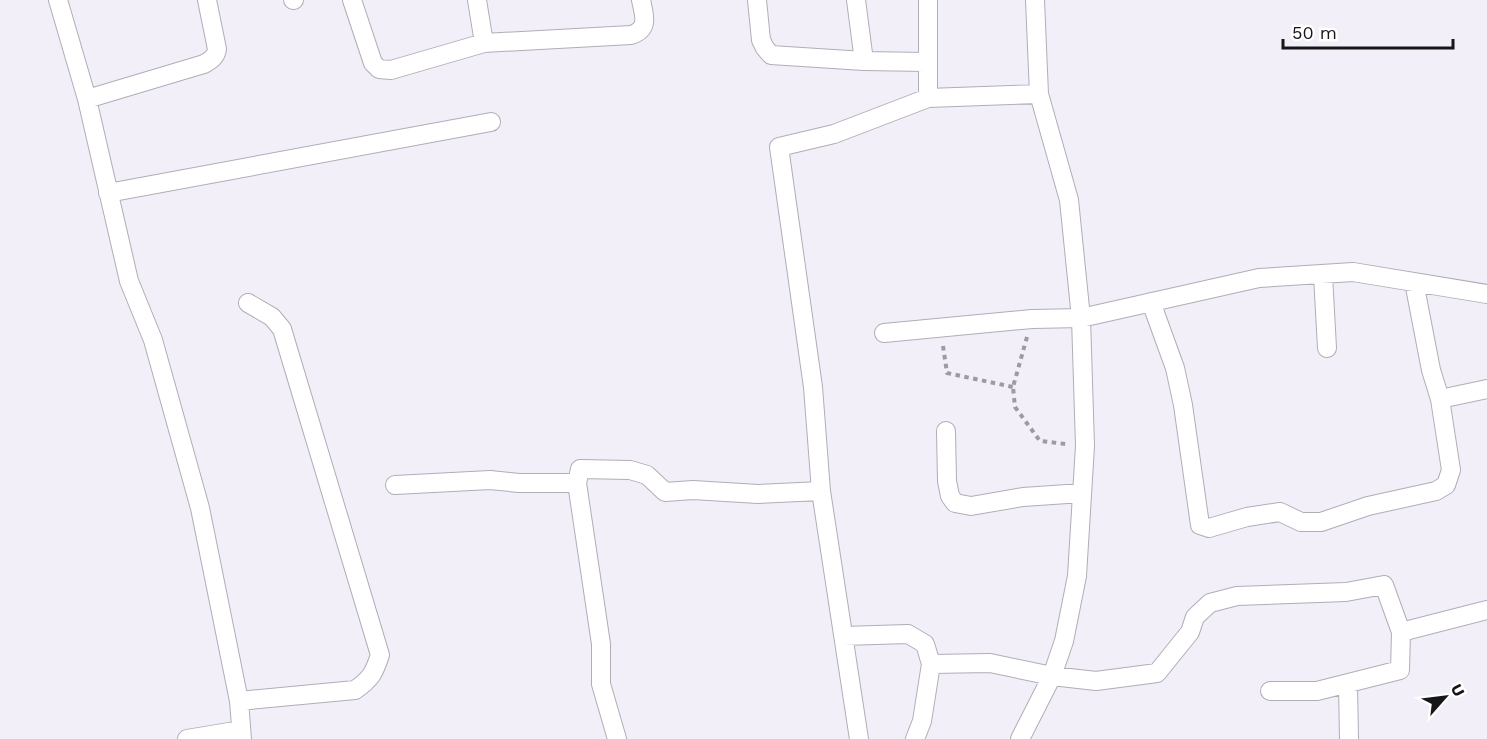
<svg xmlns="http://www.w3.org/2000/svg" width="1487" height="739" viewBox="0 0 1487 739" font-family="'Work Sans',sans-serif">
	<rect width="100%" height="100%" fill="#f3eff9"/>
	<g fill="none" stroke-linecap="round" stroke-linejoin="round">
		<defs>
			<path id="minor" d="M58 0 87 99 129 281 153 340 200 508 239 701 242 739
				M293 0H294
				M352 0 373 63 379 69 391 70 484 43 631 35C650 29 644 15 641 0
				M477 0 484 43
				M757 0 761 40 765 48 771 55 864 61
				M856 0 864 61 927 62
				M928 98V0
				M87 99 204 64C211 60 216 57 217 49L207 0
				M108 193 491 122
				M1323 275 1327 348
				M1414 282 1431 370 1440 399 1487 389
				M1151 302 1175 368 1183 405 1200 525 1209 528 1247 517 1280 512 1301 522H1321L1368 506 1436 491 1446 485 1451 470 1440 399
				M884 333 1032 319 1081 318 1259 278 1353 272 1487 294
				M946 431 947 481 950 496 955 503 971 506 1023 497 1082 493
				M395 485 490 480 519 483H577
				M821 491 813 387 779 147 834 134 928 98 1039 94
				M1401 632 1487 610
				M843 636 908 634 925 644 931 664
				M1348 684 1349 739
				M239 701 355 690C371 679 374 673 380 655L282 329 272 317 248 303
				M187 739 241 730
				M617 739 601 684V644L577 483 580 469 630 470 647 475 665 492 693 490 758 494 821 491 859 739
				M915 739 922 721 931 664 990 663 1052 676 1096 681 1157 673 1190 632 1195 617 1210 603 1237 596 1346 592 1384 585 1401 632 1400 670 1317 691H1270
				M1020 739 1052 676 1064 641 1077 576 1085 446 1081 318 1069 200 1039 94 1035 0"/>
		</defs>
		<use href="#minor" stroke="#b1adb7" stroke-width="20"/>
		<path stroke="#9d9aa2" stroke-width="4" stroke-dasharray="4.5 4.5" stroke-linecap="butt" d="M1027 337 1013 387 1015 407 1040 441 1066 444
			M943 346 947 373 1013 387"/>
		<use href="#minor" stroke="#fff" stroke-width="18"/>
	</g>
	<g transform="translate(1445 697) rotate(62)" stroke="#ffffff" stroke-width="4.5" paint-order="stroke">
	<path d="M0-4.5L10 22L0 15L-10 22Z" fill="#161518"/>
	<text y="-9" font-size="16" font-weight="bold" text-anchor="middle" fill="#161518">U</text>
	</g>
	<path d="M1283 39v9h170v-9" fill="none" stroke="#161518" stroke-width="3"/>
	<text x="1292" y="39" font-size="18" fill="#161518" stroke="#ffffff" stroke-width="4.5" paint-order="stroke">50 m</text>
</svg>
